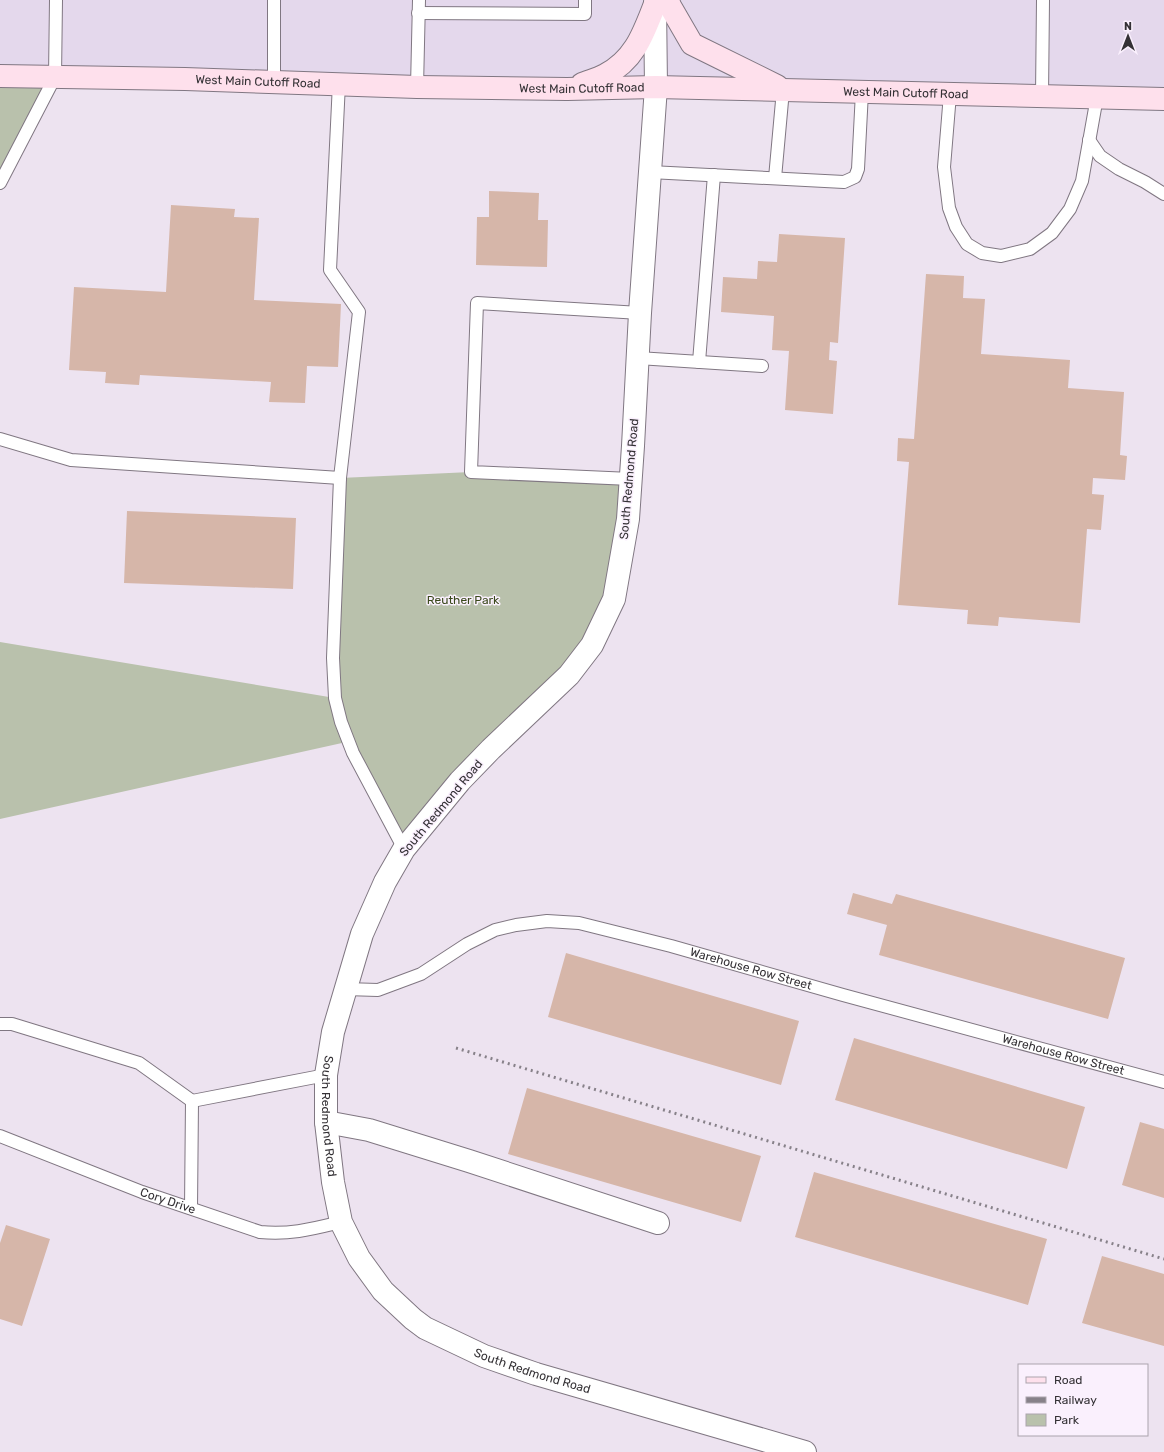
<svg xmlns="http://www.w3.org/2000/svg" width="1164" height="1452" viewBox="0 0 1164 1452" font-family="Rubik,sans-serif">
	<rect width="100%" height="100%" fill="#ede3f0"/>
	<path fill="#e4d8ec" d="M0 0H1164V99L0 76Z"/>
	<path fill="#b9c1ac" d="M0 76 55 77 0 183Z
		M471 472 631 479 592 645 404 849 351 741 0 819V642L335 698 340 478Z"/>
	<path fill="#d6b6a9" d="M489 191 539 193 538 220H548L547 267 476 265 477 217H489Z
		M171 205 235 209 234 217 259 218 254 300 341 304 338 367 307 366 305 403 269 402 271 382 140 375 139 385 105 383 106 372 69 370 74 287 166 292Z
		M779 234 845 238 838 343 830 342 829 360 837 361 833 414 785 410 789 351 772 350 774 316 721 312 723 277 757 279 758 261 777 262Z
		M926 274 964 276 963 298 985 299 981 354 1070 360 1068 388 1124 392 1120 455 1127 456 1125 480 1093 478 1092 494 1104 495 1101 530 1087 529 1080 623 999 617 998 626 967 624 968 610 898 605 909 462 897 461 898 438 914 439Z
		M127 511 296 518 293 589 124 583Z
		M853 893 892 904 896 894 1125 958 1108 1019 879 955 887 925 847 914Z
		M566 953 799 1021 781 1085 548 1017Z
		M854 1038 1085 1107 1067 1169 835 1100Z
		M527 1088 761 1156 741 1222 508 1154Z
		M1140 1122 1164 1129V1198L1122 1185Z
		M814 1172 1047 1239 1028 1305 795 1237Z
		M6 1225 50 1239 22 1326 0 1319V1243Z
		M1102 1256 1164 1274V1346L1082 1323Z"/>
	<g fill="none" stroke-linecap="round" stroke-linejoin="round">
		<defs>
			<g id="service">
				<path d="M418 13 585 14V0"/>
				<path d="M274 82V0"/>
				<path d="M417 87 419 0"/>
				<path d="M950 94 944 167 949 208 956 227 967 244 982 253 1001 256 1030 249 1052 233 1070 209 1082 181 1097 97"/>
				<path d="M1042 96 1043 0"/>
				<path d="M1089 140 1100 156 1119 169 1145 182 1164 194"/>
				<path d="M650 172 844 182 855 177 858 169 862 92"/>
				<path d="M775 178 783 90"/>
				<path d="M0 183 55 77 56 0"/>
				<path d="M638 358 762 366"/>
				<path d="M699 362 714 175"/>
				<path d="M0 439 71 460 340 478 359 312 330 270 339 83"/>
				<path d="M340 478 333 658 335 698 341 722 353 753 404 849"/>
				<path d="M631 479 471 472 477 303 640 313"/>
				<path id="s1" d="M345 989 378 990 421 974 467 944 495 930 516 925 547 921 579 923 671 946 843 995 1164 1082"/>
				<path d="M0 1024H12L139 1063 192 1101 191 1208"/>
				<path d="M192 1101 326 1075"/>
				<path id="s2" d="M0 1136 142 1192 260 1232C290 1235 312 1229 341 1222"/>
			</g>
			<path id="minor" d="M326 1122 369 1130 469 1161 658 1223"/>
			<g id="tertiary">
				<path id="s3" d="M655 3 656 87 640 313 633 446 628 519 614 599 592 645 569 675 491 749 460 781 404 849 385 882 362 934 333 1032 326 1075V1122L333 1182 341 1222 359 1258 383 1291 413 1319 425 1328 484 1356 536 1374 805 1452"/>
			</g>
			<g id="secondary">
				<path d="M668 0 670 6 692 44 777 86"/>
				<path id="s4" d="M0 76 185 79 417 87 567 89 656 87 1164 99"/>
				<path d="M582 84C589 81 598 79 605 75 635 60 644 32 655 4"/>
			</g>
		</defs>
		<use href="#service" stroke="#807782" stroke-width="14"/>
		<use href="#minor" stroke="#807782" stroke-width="24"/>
		<use href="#tertiary" stroke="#807782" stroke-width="24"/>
		<use href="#secondary" stroke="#807782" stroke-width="24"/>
		<use href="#service" stroke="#fff" stroke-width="12"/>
		<use href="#minor" stroke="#fff" stroke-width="22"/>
		<use href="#tertiary" stroke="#fff" stroke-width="22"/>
		<use href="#secondary" stroke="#fee0ec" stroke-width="22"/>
		<path stroke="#878189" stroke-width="3" stroke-dasharray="2 4" stroke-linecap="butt" d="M456 1048 1164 1259"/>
	</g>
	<g text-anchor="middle" stroke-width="3" stroke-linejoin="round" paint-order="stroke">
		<g font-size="12" fill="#343135" stroke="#faf0fd">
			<text dy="4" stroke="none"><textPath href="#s4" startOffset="258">West Main Cutoff Road</textPath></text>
			<text dy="4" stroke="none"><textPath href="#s4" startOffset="582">West Main Cutoff Road</textPath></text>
			<text dy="4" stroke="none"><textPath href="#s4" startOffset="906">West Main Cutoff Road</textPath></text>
			<text transform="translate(629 479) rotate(-85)" y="4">South Redmond Road</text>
			<text transform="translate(441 808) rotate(-50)" y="4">South Redmond Road</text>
			<text dy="4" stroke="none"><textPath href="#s1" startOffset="428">Warehouse Row Street</textPath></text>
			<text dy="4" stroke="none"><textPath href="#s1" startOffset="752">Warehouse Row Street</textPath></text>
			<text dy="4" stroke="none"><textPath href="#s3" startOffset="1209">South Redmond Road</textPath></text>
			<text dy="4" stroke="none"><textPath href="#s2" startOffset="180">Cory Drive</textPath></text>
			<text dy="4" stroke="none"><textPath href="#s3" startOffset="1569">South Redmond Road</textPath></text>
		</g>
		<g font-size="12" fill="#39481a" stroke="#faf0fd">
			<text x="463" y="604">Reuther Park</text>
		</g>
	</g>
	<rect x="1018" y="1364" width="130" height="72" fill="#faf0fd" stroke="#aba4ad"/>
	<rect x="1026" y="1377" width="20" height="6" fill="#fee0ec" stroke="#aba4ad"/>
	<text x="1054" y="1384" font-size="12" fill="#343135">Road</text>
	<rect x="1026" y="1397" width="20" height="6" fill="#878189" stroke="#aba4ad"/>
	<text x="1054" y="1404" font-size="12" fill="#343135">Railway</text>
	<rect x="1026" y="1414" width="20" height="12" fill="#b9c1ac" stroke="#aba4ad"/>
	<text x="1054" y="1424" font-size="12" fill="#343135">Park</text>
	<g transform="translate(1128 36)" stroke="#faf0fd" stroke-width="3" paint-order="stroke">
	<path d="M0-3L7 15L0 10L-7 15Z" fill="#343135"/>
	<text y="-6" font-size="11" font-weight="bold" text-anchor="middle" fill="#343135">N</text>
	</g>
</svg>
